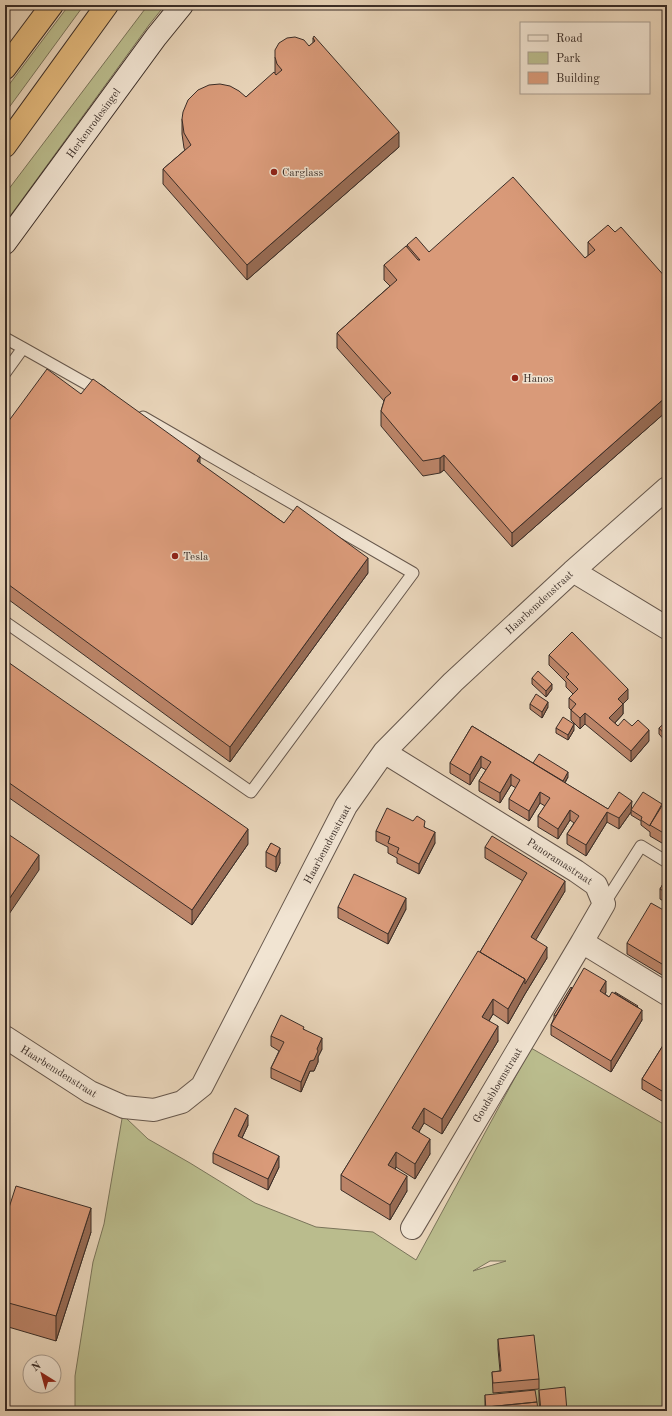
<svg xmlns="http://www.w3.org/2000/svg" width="672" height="1416" viewBox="0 0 672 1416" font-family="'Old Standard TT',serif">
	<rect width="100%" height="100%" fill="#e9d5ba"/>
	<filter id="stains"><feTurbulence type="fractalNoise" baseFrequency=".005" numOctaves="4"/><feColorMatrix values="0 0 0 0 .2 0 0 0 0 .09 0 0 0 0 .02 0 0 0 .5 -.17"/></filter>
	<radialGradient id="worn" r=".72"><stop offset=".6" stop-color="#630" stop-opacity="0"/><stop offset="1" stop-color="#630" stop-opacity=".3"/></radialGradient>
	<path fill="#babc8d" stroke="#7a745a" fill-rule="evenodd" d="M69 5H84L5 113V90Z
		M148 5H165L149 25 5 223V194Z
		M531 1048 667 1126V1411H75V1376L93 1262 104 1224 124 1107 127 1119 148 1139 190 1163 255 1203 316 1227 373 1232 416 1260ZM490 1261H506L473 1271Z"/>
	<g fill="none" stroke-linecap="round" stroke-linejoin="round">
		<defs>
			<path id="lane" d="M5 338 23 348 5 373
				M23 348 101 392
				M5 622 251 792 413 573 143 417
				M604 904 641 846 667 862"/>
			<path id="street" d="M573 571 667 628
				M384 752 576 871 596 885 604 904 582 942 667 994
				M5 1037 90 1092 124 1107 154 1110 182 1102 202 1086 346 806 384 752 453 682 573 571 667 488
				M412 1228 582 942"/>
			<path id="secondary" d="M5 243 156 37 182 5"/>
			<path id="highway" d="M5 68 52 5
				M5 146 107 5"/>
		</defs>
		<use href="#lane" stroke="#66574c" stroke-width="13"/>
		<use href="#street" stroke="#66574c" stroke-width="24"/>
		<use href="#secondary" stroke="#3a2d27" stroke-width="24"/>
		<use href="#highway" stroke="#3a2d27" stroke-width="24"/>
		<use href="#lane" stroke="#f1e4d2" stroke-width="11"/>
		<use href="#street" stroke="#f1e4d2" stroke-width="22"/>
		<use href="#secondary" stroke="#f1e4d2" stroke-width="22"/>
		<use href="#highway" stroke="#e4ba7d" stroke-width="22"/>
	</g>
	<path fill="#bb8468" stroke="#3a2d27" d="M313 38 399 147 247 280 163 184V169L185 150 184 148 182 134V119L246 97 275 73V57L309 46 313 43Z
		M615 232 667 279V411L512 547 444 470 440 473 423 476 381 426V411L384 401 337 348V333L390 286 384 280V265L407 247V245L429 252 585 258 588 256V242Z
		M81 394 200 464 284 523 368 573 230 762 5 597V426Z
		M549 655 628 699 623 704V714L615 723 618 726 649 741 631 762 585 724 580 729 571 720V710L569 708V698L573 694 566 687V682L549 665Z
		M5 660 248 844 192 925 5 795Z
		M532 678 552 689 546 697 532 684Z
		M667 694V706L666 705V695Z
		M530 704 548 707 542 718 530 709Z
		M667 721V743L659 734V728Z
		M472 726 533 763 568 777 565 783 608 809H632L662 804 667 802V846L650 836V832L641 825V821L631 815V812L619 829 607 822 586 856 567 844V834L574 823 570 820 558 839 538 827V816L545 806 540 803 529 821 509 809V799L516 788 511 785 500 803 479 791V781L486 770 481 767 470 785 450 773V763Z
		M556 728 574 730 568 740 556 733Z
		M425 827 435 843 419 874 397 863V858L388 853V847L376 841V831Z
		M271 843 280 863 276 872 266 867V852Z
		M485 847 565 891 535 940 547 958 525 994 508 1024 493 1014 489 1021 498 1041 442 1134 424 1123 419 1132 430 1154 415 1179 396 1167 395 1169 407 1191 390 1220 341 1190V1175L480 952 523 881 485 858Z
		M667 877V903L660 899V889Z
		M338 907 406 909 388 944 338 918Z
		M667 912V978L627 954V943Z
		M572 988 606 992 605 994 609 997 638 1007 642 1020 611 1072 551 1035V1025L554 1018V1015Z
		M304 1029 322 1049 318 1057V1062L314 1071H310L301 1092 271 1078V1068L279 1051 271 1046V1036Z
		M667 1039V1104L642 1089V1079Z
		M248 1125 242 1138 279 1167 268 1190 213 1163V1153Z
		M5 1220 91 1232 56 1341 5 1326Z
		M498 1339 539 1379V1389L493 1393 492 1372 500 1371 498 1349Z
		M539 1390 567 1411H540L539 1401Z
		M485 1395 538 1411H485Z"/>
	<path fill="#986c55" stroke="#3a2d27" d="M399 132V147L247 280V265Z
		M667 396V411L512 547V533Z
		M444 455V470L440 473V458Z
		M200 456V471L197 461Z
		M368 558V573L230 762V747Z
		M552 684V689L546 697V691Z
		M628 689V699L618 709V699Z
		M548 702V707L542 718V712Z
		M623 704V714L609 729V718Z
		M585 713V724L580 729V718Z
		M574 724V730L568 740V735Z
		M649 730V741L631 762V751Z
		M481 756V767L470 785V775Z
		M568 772V777L560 790V785Z
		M511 774V785L500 803V793Z
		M540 792V803L529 821V811Z
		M632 801 631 812 619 829V818Z
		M570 810V820L558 839V829Z
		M607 812V822L586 856V845Z
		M248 829V844L192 925V910Z
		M435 832V843L419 874V864Z
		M280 848V863L276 872V857Z
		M39 855V870L5 920V905Z
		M565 881V891L531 948V937Z
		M406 898V909L388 944V934Z
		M547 947V958L525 994 508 1024V1009L525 979Z
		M606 981V992L600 1001V991Z
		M493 999V1014L482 1032V1017Z
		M642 1010V1020L611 1072V1061Z
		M498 1026V1041L442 1134V1119Z
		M322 1038V1049L318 1057V1062L314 1071H310L301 1092V1082L310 1061Z
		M424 1108V1123L412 1143V1128Z
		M248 1115V1125L238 1146V1136Z
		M430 1139V1154L415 1179V1164Z
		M396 1152V1167L388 1180V1165Z
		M279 1156V1167L268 1190V1179Z
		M407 1176V1191L390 1220V1205Z
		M91 1208V1232L56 1341V1316Z"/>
	<path fill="#d99a79" stroke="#3a2d27" d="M314 36 399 132 247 265 163 169 191 145 184 133 182 119 183 112 188 100 198 90 209 85 220 84 230 86 239 91 246 97 274 72 276 75 282 70 277 64 275 57V50L279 43 287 38 295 37 304 40 309 46 315 41 313 38Z
		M513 177 585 258 595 250 588 242 608 225 615 232 621 227 667 279V396L512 533 444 455 440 458 423 461 381 411 385 398 391 393 337 333 397 280 384 265 406 246 418 260H420L407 245 416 237 429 252Z
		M47 369 81 394 93 379 200 456 197 461 284 523 297 506 368 558 230 747 5 582V426Z
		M572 632 628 689 618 699 623 704 609 718 618 726 624 719 632 726 638 720 649 730 631 751 585 713 580 718 571 710 576 704 569 698 578 689 566 677 569 674 549 655Z
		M5 660 248 829 192 910 5 780Z
		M538 671 552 684 546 691 532 678Z
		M536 694 548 702 542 712 530 704Z
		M563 717 574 724 568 735 556 728Z
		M667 721V737L659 728Z
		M472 726 608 809 619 792 632 801 619 818 607 812 586 845 567 834 579 816 570 810 558 829 538 816 550 798 540 792 529 811 509 799 520 780 511 774 500 793 479 781 491 762 481 756 470 775 450 763Z
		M539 754 568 772 563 781 533 763Z
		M643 792 662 804 650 825V826L641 820 642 817 631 810Z
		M665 801 667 802V835L650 825Z
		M387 808 413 821 417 816 425 821 424 827 435 832 419 864 397 853 399 848 388 843 390 837 376 831Z
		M5 832 39 855 5 905Z
		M492 836 565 881 531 937 547 947 525 984V979L480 952 527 873 485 847Z
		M271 843 280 848 276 857 266 852Z
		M354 874 406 898 388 934 338 907Z
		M667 877V893L660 889Z
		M651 903 667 912V967L627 943Z
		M478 951 525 979 508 1009 493 999 482 1017 498 1026 442 1119 424 1108 412 1128 430 1139 415 1164 396 1152 388 1165 407 1176 390 1205 341 1175Z
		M584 968 606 981 600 991 609 997 612 992 642 1010 611 1061 551 1025Z
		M571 987 572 988 556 1016 554 1015Z
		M615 992 638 1006 637 1007 615 993Z
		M281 1015 304 1027 303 1029 322 1038 317 1049 318 1051 314 1060 310 1061 301 1082 271 1068 284 1042 271 1036Z
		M667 1039V1094L642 1079Z
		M235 1108 248 1115 238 1136 279 1156 268 1179 213 1153Z
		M16 1186 91 1208 56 1316 5 1302V1220Z
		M534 1335 539 1379 493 1383 492 1372 501 1371 498 1339Z
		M565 1387 567 1411H541L539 1390Z
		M535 1390 537 1402 487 1407 486 1411 485 1395Z
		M537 1402 538 1411H487V1407Z"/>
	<g fill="#8f2418" stroke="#f1e4d2" stroke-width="1.5">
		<circle cx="274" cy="172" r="4"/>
		<circle cx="515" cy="378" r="4"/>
		<circle cx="175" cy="556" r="4"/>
	</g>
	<g text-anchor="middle" stroke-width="3" stroke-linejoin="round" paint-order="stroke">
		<g font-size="11" fill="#3a2d27" stroke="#f1e4d2">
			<text transform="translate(93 123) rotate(-54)" y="4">Herkenrodesingel</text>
			<text transform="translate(539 602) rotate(-43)" y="4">Haarbemdenstraat</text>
			<text transform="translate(327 844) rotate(-62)" y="4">Haarbemdenstraat</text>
			<text transform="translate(560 861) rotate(33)" y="4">Panoramastraat</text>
			<text transform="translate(59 1071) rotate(32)" y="4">Haarbemdenstraat</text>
			<text transform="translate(497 1085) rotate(-59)" y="4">Goudsbloemstraat</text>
		</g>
		<g font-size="11" fill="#3a2d27" stroke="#f1e4d2" text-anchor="start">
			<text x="282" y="176">Carglass</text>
			<text x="523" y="382">Hanos</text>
			<text x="183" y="560">Tesla</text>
		</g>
	</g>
	<rect width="672" height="1416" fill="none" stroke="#e9d5ba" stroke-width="20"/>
	<rect x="6" y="6" width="660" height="1404" fill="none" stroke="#3a2d27" stroke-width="2"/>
	<rect x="10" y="10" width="652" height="1396" fill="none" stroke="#3a2d27"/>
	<rect x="520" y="22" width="130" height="72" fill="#f1e4d2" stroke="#a89b8e"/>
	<rect x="528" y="35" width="20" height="6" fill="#f1e4d2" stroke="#a89b8e"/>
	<text x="556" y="42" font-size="12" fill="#3a2d27">Road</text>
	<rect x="528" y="52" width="20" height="12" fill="#babc8d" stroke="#a89b8e"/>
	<text x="556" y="62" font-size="12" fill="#3a2d27">Park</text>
	<rect x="528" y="72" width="20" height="12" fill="#d99a79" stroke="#a89b8e"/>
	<text x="556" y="82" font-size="12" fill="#3a2d27">Building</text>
	<g transform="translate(42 1374) rotate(323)"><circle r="19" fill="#f1e4d2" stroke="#a89b8e"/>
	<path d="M0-3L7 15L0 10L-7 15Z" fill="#8f2418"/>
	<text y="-6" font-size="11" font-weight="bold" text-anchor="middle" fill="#3a2d27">N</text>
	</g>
	<rect width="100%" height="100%" filter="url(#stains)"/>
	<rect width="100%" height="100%" fill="url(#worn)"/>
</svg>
